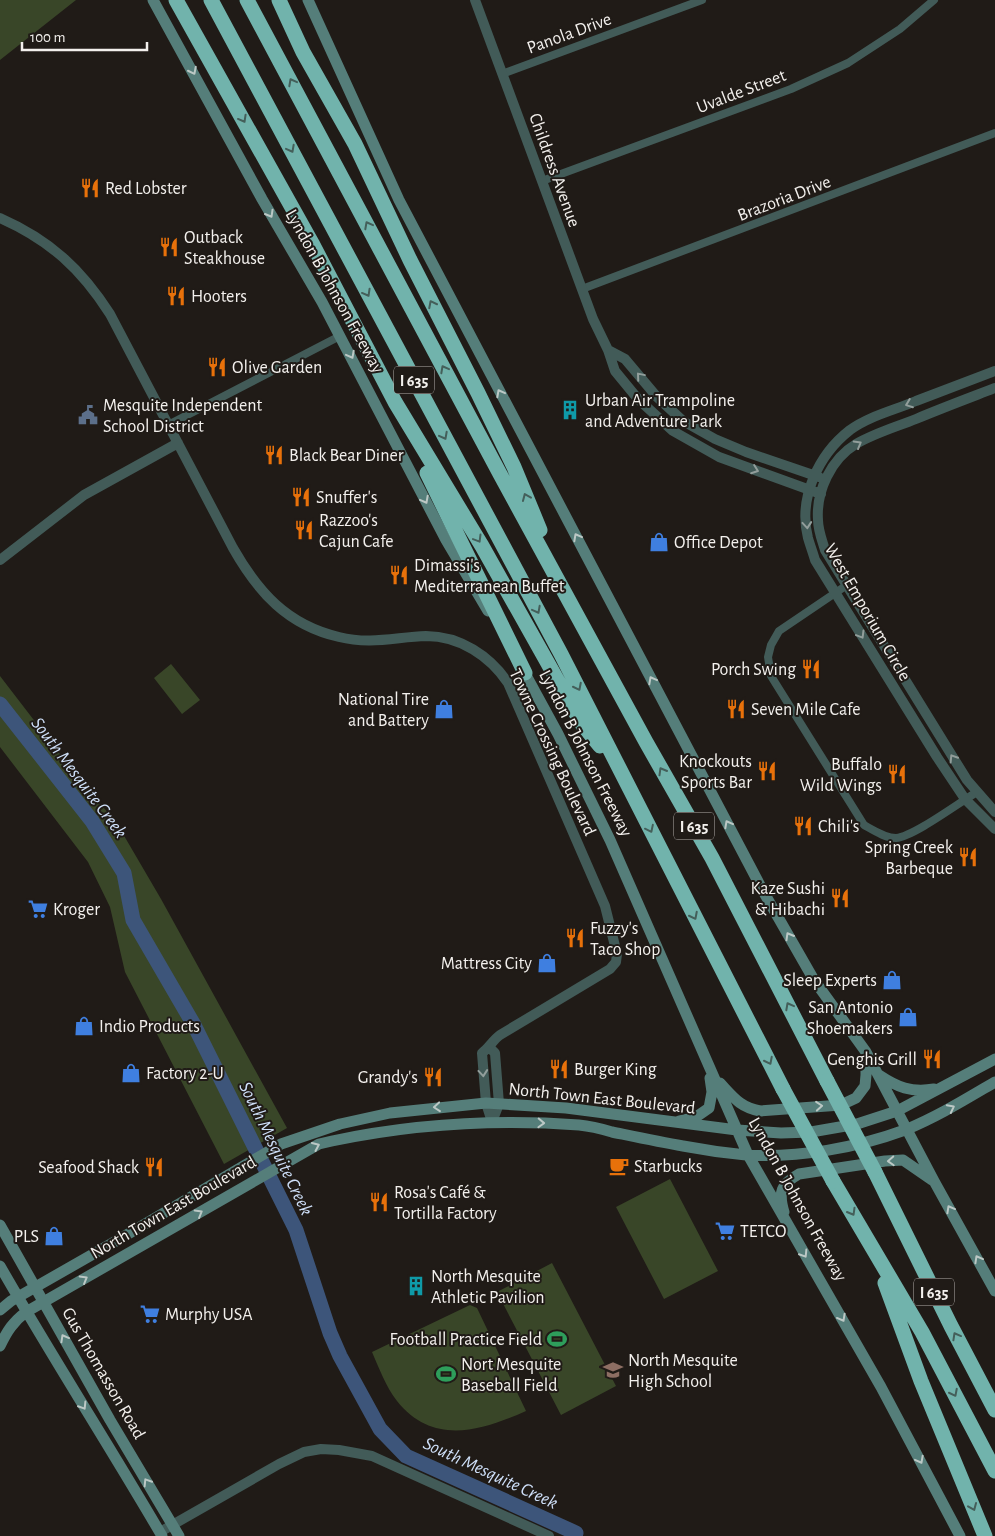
<svg xmlns="http://www.w3.org/2000/svg" width="995" height="1536" viewBox="0 0 995 1536" font-family="'Alegreya Sans',sans-serif">
	<rect width="100%" height="100%" fill="#201b17"/>
	<path fill="#394628" d="M0 0H76L0 60Z
		M171 664 200 700 182 714 154 678Z
		M0 676 83 784 116 822 161 899 287 1128 224 1164 125 972 110 907 88 862 0 747Z
		M670 1179 718 1271 664 1299 616 1207Z
		M552 1263 616 1386 561 1415 497 1292Z
		M470 1305 477 1308 526 1411C481 1431 433 1446 397 1401 386 1387 379 1368 372 1352Z"/>
	<g fill="none" stroke-linecap="round" stroke-linejoin="round">
		<path stroke="#3d557a" stroke-width="15" d="M0 704 92 821 124 873 133 920 194 1025 296 1230 330 1333 340 1356 380 1429 406 1456 576 1533 575 1536"/>
		<path stroke="#425b58" stroke-width="8" d="M502 74 702 0
			M542 181 791 89 848 63 900 29 934 0
			M582 289 995 133
			M168 425 340 336
			M847 585 779 631 771 645 768 657 771 676 864 825C873 830 885 838 896 838 913 837 960 802 977 792"/>
		<path stroke="#425b58" stroke-width="10" d="M475 0 593 319 608 350 615 371 638 399 673 431 719 457 821 494
			M0 218C50 240 81 269 110 314L233 548C258 592 287 625 339 637 371 645 396 637 426 636 460 636 490 656 508 683L605 906 617 954 616 962 610 969 500 1035C493 1040 489 1048 482 1053L486 1103 492 1122
			M608 350 625 359 657 397 683 421 715 439 746 452 819 477
			M995 371C969 381 943 391 916 401 895 410 869 416 850 430 818 455 798 498 808 538 810 545 813 553 815 560L937 757 965 799 995 829
			M995 388C969 398 942 408 916 419 896 427 875 433 856 444 831 459 816 491 818 520 818 530 822 540 825 550L967 780 995 812
			M0 560 84 495 178 443
			M489 1047 495 1053 499 1104 492 1122
			M160 1532 279 1464 304 1452 321 1449 339 1450 372 1456 549 1536"/>
		<path stroke="#557e7a" stroke-width="11" d="M153 0 262 199 322 302 446 540 488 611
			M308 0 399 200 763 891 814 980 866 1052 934 1181 995 1291
			M522 668 558 734 610 840 748 1155 881 1387 960 1536
			M879 1075C897 1087 911 1093 934 1089
			M720 1083C734 1098 740 1107 760 1111L841 1105 856 1098 865 1086 866 1075V1055
			M679 1121 696 1117 709 1108 712 1092 710 1078
			M784 1212C778 1192 781 1184 799 1174L885 1161 903 1160 932 1180
			M0 1225 110 1420 179 1536
			M0 1266C52 1357 109 1445 162 1536
			M0 1310 11 1301 123 1237 281 1144 340 1124 390 1113 486 1103 566 1108 737 1130 781 1133 811 1132 857 1124 897 1111 995 1059
			M0 1346C7 1331 13 1322 26 1312L291 1160 319 1144 332 1141C413 1124 496 1119 579 1125 590 1126 602 1129 612 1132 636 1137 659 1142 683 1146 704 1150 725 1153 746 1155 799 1158 856 1148 905 1130 937 1117 966 1099 995 1082"/>
		<path stroke="#71b3ac" stroke-width="15" d="M176 0 313 245 395 402 482 546 582 724 600 746
			M211 0 561 654 783 1089
			M247 0 500 474 646 742 712 858 827 1081
			M279 0 303 52 355 144 410 260 478 393 514 467 540 530
			M427 473 525 673
			M875 1172 951 1326 995 1410
			M833 1181 922 1332 995 1471
			M885 1283 921 1381 985 1536"/>
		<path stroke="#71b3ac" stroke-width="15" d="M827 1081 875 1172
			M783 1089 833 1181"/>
	</g>
	<defs><path id="oneway-chevron" d="M-2-3.5L2.5 0L-2 3.5" fill="none" stroke-width="1.6" stroke-linecap="round" stroke-linejoin="round" transform="scale(1.25)"/></defs>
	<g stroke="#bcc8c5">
		<use href="#oneway-chevron" transform="translate(193 71) rotate(63)"/>
		<use href="#oneway-chevron" transform="translate(270 214) rotate(60)"/>
		<use href="#oneway-chevron" transform="translate(351 355) rotate(62)"/>
		<use href="#oneway-chevron" transform="translate(500 393) rotate(-118)"/>
		<use href="#oneway-chevron" transform="translate(425 500) rotate(62)"/>
		<use href="#oneway-chevron" transform="translate(577 537) rotate(-118)"/>
		<use href="#oneway-chevron" transform="translate(652 680) rotate(-118)"/>
		<use href="#oneway-chevron" transform="translate(728 824) rotate(-118)"/>
		<use href="#oneway-chevron" transform="translate(789 936) rotate(-120)"/>
		<use href="#oneway-chevron" transform="translate(819 1106) rotate(-5)"/>
		<use href="#oneway-chevron" transform="translate(437 1107) rotate(175)"/>
		<use href="#oneway-chevron" transform="translate(951 1108) rotate(-27)"/>
		<use href="#oneway-chevron" transform="translate(541 1123) rotate(2)"/>
		<use href="#oneway-chevron" transform="translate(316 1146) rotate(-24)"/>
		<use href="#oneway-chevron" transform="translate(891 1161) rotate(177)"/>
		<use href="#oneway-chevron" transform="translate(950 1209) rotate(-119)"/>
		<use href="#oneway-chevron" transform="translate(199 1213) rotate(-30)"/>
		<use href="#oneway-chevron" transform="translate(804 1254) rotate(58)"/>
		<use href="#oneway-chevron" transform="translate(978 1259) rotate(-119)"/>
		<use href="#oneway-chevron" transform="translate(84 1279) rotate(-30)"/>
		<use href="#oneway-chevron" transform="translate(842 1318) rotate(61)"/>
		<use href="#oneway-chevron" transform="translate(64 1338) rotate(-119)"/>
		<use href="#oneway-chevron" transform="translate(83 1406) rotate(58)"/>
		<use href="#oneway-chevron" transform="translate(920 1460) rotate(62)"/>
		<use href="#oneway-chevron" transform="translate(147 1482) rotate(-122)"/>
	</g>
	<g stroke="#445f5a">
		<use href="#oneway-chevron" transform="translate(292 82) rotate(-118)"/>
		<use href="#oneway-chevron" transform="translate(243 119) rotate(61)"/>
		<use href="#oneway-chevron" transform="translate(291 149) rotate(62)"/>
		<use href="#oneway-chevron" transform="translate(368 225) rotate(-118)"/>
		<use href="#oneway-chevron" transform="translate(367 293) rotate(61)"/>
		<use href="#oneway-chevron" transform="translate(432 304) rotate(-117)"/>
		<use href="#oneway-chevron" transform="translate(444 369) rotate(-118)"/>
		<use href="#oneway-chevron" transform="translate(444 436) rotate(62)"/>
		<use href="#oneway-chevron" transform="translate(526 497) rotate(-113)"/>
		<use href="#oneway-chevron" transform="translate(478 539) rotate(59)"/>
		<use href="#oneway-chevron" transform="translate(537 610) rotate(62)"/>
		<use href="#oneway-chevron" transform="translate(578 687) rotate(63)"/>
		<use href="#oneway-chevron" transform="translate(662 771) rotate(-120)"/>
		<use href="#oneway-chevron" transform="translate(650 829) rotate(64)"/>
		<use href="#oneway-chevron" transform="translate(694 916) rotate(63)"/>
		<use href="#oneway-chevron" transform="translate(789 1006) rotate(-118)"/>
		<use href="#oneway-chevron" transform="translate(769 1061) rotate(63)"/>
		<use href="#oneway-chevron" transform="translate(852 1212) rotate(60)"/>
		<use href="#oneway-chevron" transform="translate(956 1336) rotate(-119)"/>
		<use href="#oneway-chevron" transform="translate(954 1393) rotate(63)"/>
		<use href="#oneway-chevron" transform="translate(973 1507) rotate(67)"/>
	</g>
	<g stroke="#929e9b">
		<use href="#oneway-chevron" transform="translate(640 376) rotate(-130)"/>
		<use href="#oneway-chevron" transform="translate(909 404) rotate(159)"/>
		<use href="#oneway-chevron" transform="translate(858 444) rotate(-30)"/>
		<use href="#oneway-chevron" transform="translate(755 470) rotate(20)"/>
		<use href="#oneway-chevron" transform="translate(807 525) rotate(85)"/>
		<use href="#oneway-chevron" transform="translate(861 635) rotate(59)"/>
		<use href="#oneway-chevron" transform="translate(953 758) rotate(-122)"/>
		<use href="#oneway-chevron" transform="translate(483 1073) rotate(85)"/>
	</g>
	<defs>
		<symbol id="restaurant-bare" viewBox="-9 -9 18 18"><path d="M-5-6h1v4h1v-4h1v4h1v-4h1v5L-1.5 .5V6h-2V.5L-5-1ZM5-6V6H3V1.5H1.5Q1.5-4 5-6Z" fill="#e8710a" stroke="#201b17" stroke-width="2.5" paint-order="stroke"/></symbol>
		<symbol id="building-bare" viewBox="-9 -9 18 18"><path d="M-4-6H4V6H1V3H-1V6H-4ZM-2.5-4.3h1.7v1.8h-1.7ZM.8-4.3h1.7v1.8H.8ZM-2.5-1h1.7V.8h-1.7ZM.8-1h1.7V.8H.8Z" fill="#0f9aa8" stroke="#201b17" stroke-width="2.5" paint-order="stroke"/></symbol>
		<symbol id="civic-bare" viewBox="-9 -9 18 18"><path d="M-.6-6.5H3V-4.5H.6V-3L4-1V1h2V6H-6V1h2V-1L-.6-3ZM-1.2 2.5V6h2.4V2.5Z" fill="#5c6f8a" stroke="#201b17" stroke-width="2.5" paint-order="stroke"/></symbol>
		<symbol id="shop-bare" viewBox="-9 -9 18 18"><path d="M-5-2.5h2.3a2.7 3.5 0 0 1 5.4 0H5L5.5 6h-11ZM-1.5-2.5h3a1.5 2.3 0 0 0-3 0Z" fill="#3f7fe0" stroke="#201b17" stroke-width="2.5" paint-order="stroke"/></symbol>
		<symbol id="supermarket-bare" viewBox="-9 -9 18 18"><path d="M-6-5.5h2.5l.6 2H6L4.5 2H-2.5L-4.4-4H-6ZM-1.5 3.2a1.3 1.3 0 1 0 .1 0ZM3 3.2a1.3 1.3 0 1 0 .1 0Z" fill="#3f7fe0" stroke="#201b17" stroke-width="2.5" paint-order="stroke"/></symbol>
		<symbol id="cafe-bare" viewBox="-9 -9 18 18"><path d="M-5.5-4.5H6V0H3Q3 3.5 0 3.5H-2.5Q-5.5 3.5-5.5 0ZM3-3.2v2h1.7v-2ZM-6 4.5H4V6H-6Z" fill="#e8710a" stroke="#201b17" stroke-width="2.5" paint-order="stroke"/></symbol>
		<symbol id="stadium-bare" viewBox="-9 -9 18 18"><path d="M0-5a6.5 5 0 1 0 0 10a6.5 5 0 1 0 0-10ZM-3.5-1.8h7v3.6h-7Z" fill="#2e9e5b" stroke="#201b17" stroke-width="2.5" paint-order="stroke"/></symbol>
		<symbol id="school-bare" viewBox="-9 -9 18 18"><path d="M0-5L7-2L0 1L-7-2ZM-4 1L0 2.5L4 1V4Q0 6-4 4Z" fill="#8d6e63" stroke="#201b17" stroke-width="2.5" paint-order="stroke"/></symbol>
	</defs>
	<g fill-rule="evenodd">
		<use href="#restaurant-bare" x="76" y="174" width="28" height="28"/>
		<use href="#restaurant-bare" x="155" y="233" width="28" height="28"/>
		<use href="#restaurant-bare" x="162" y="282" width="28" height="28"/>
		<use href="#restaurant-bare" x="203" y="353" width="28" height="28"/>
		<use href="#building-bare" x="556" y="396" width="28" height="28"/>
		<use href="#civic-bare" x="74" y="401" width="28" height="28"/>
		<use href="#restaurant-bare" x="260" y="441" width="28" height="28"/>
		<use href="#restaurant-bare" x="287" y="483" width="28" height="28"/>
		<use href="#restaurant-bare" x="290" y="516" width="28" height="28"/>
		<use href="#shop-bare" x="645" y="528" width="28" height="28"/>
		<use href="#restaurant-bare" x="385" y="561" width="28" height="28"/>
		<use href="#restaurant-bare" x="797" y="655" width="28" height="28"/>
		<use href="#shop-bare" x="430" y="695" width="28" height="28"/>
		<use href="#restaurant-bare" x="722" y="695" width="28" height="28"/>
		<use href="#restaurant-bare" x="753" y="757" width="28" height="28"/>
		<use href="#restaurant-bare" x="883" y="760" width="28" height="28"/>
		<use href="#restaurant-bare" x="789" y="812" width="28" height="28"/>
		<use href="#restaurant-bare" x="954" y="843" width="28" height="28"/>
		<use href="#restaurant-bare" x="826" y="884" width="28" height="28"/>
		<use href="#supermarket-bare" x="24" y="895" width="28" height="28"/>
		<use href="#restaurant-bare" x="561" y="924" width="28" height="28"/>
		<use href="#shop-bare" x="533" y="949" width="28" height="28"/>
		<use href="#shop-bare" x="878" y="966" width="28" height="28"/>
		<use href="#shop-bare" x="894" y="1003" width="28" height="28"/>
		<use href="#shop-bare" x="70" y="1012" width="28" height="28"/>
		<use href="#restaurant-bare" x="918" y="1045" width="28" height="28"/>
		<use href="#restaurant-bare" x="545" y="1055" width="28" height="28"/>
		<use href="#shop-bare" x="117" y="1059" width="28" height="28"/>
		<use href="#restaurant-bare" x="419" y="1063" width="28" height="28"/>
		<use href="#cafe-bare" x="605" y="1152" width="28" height="28"/>
		<use href="#restaurant-bare" x="140" y="1153" width="28" height="28"/>
		<use href="#restaurant-bare" x="365" y="1188" width="28" height="28"/>
		<use href="#supermarket-bare" x="711" y="1217" width="28" height="28"/>
		<use href="#shop-bare" x="40" y="1222" width="28" height="28"/>
		<use href="#building-bare" x="402" y="1272" width="28" height="28"/>
		<use href="#supermarket-bare" x="136" y="1300" width="28" height="28"/>
		<use href="#stadium-bare" x="543" y="1325" width="28" height="28"/>
		<use href="#school-bare" x="599" y="1356" width="28" height="28"/>
		<use href="#stadium-bare" x="432" y="1360" width="28" height="28"/>
	</g>
	<g text-anchor="middle" stroke-width="4" stroke-linejoin="round" paint-order="stroke">
		<g fill="#201b17" stroke="#b4b0ad" stroke-width="1">
			<rect x="394" y="366.5" width="40" height="27" rx="4"/>
			<rect x="674" y="812.5" width="40" height="27" rx="4"/>
			<rect x="914" y="1278.5" width="40" height="27" rx="4"/>
		</g>
		<g font-size="16" font-weight="bold" fill="#f3f0ed">
			<text x="414" y="386">I 635</text>
			<text x="694" y="832">I 635</text>
			<text x="934" y="1298">I 635</text>
		</g>
		<g font-size="18" fill="#f3f0ed" stroke="#201b17">
			<text transform="translate(569 33) rotate(-20)" y="6">Panola Drive</text>
			<text transform="translate(741 91) rotate(-21)" y="6">Uvalde Street</text>
			<text transform="translate(555 170) rotate(70)" y="6">Childress Avenue</text>
			<text transform="translate(784 198) rotate(-21)" y="6">Brazoria Drive</text>
			<text transform="translate(335 291) rotate(61)" y="6">Lyndon B Johnson Freeway</text>
			<text transform="translate(868 612) rotate(60)" y="6">West Emporium Circle</text>
			<text transform="translate(553 752) rotate(65)" y="6">Towne Crossing Boulevard</text>
			<text transform="translate(586 753) rotate(63)" y="6">Lyndon B Johnson Freeway</text>
			<text transform="translate(602 1098) rotate(6)" y="6">North Town East Boulevard</text>
			<text transform="translate(798 1199) rotate(61)" y="6">Lyndon B Johnson Freeway</text>
			<text transform="translate(173 1207) rotate(-30)" y="6">North Town East Boulevard</text>
			<text transform="translate(104 1373) rotate(60)" y="6">Gus Thomasson Road</text>
		</g>
		<g font-size="18" fill="#f3f0ed" stroke="#201b17" text-anchor="start">
			<text x="105" y="194">Red Lobster</text>
			<text x="184" y="243">Outback<tspan x="184" dy="21">Steakhouse</tspan></text>
			<text x="191" y="302">Hooters</text>
			<text x="232" y="373">Olive Garden</text>
			<text x="585" y="406">Urban Air Trampoline<tspan x="585" dy="21">and Adventure Park</tspan></text>
			<text x="103" y="411">Mesquite Independent<tspan x="103" dy="21">School District</tspan></text>
			<text x="289" y="461">Black Bear Diner</text>
			<text x="316" y="503">Snuffer's</text>
			<text x="319" y="526">Razzoo's<tspan x="319" dy="21">Cajun Cafe</tspan></text>
			<text x="674" y="548">Office Depot</text>
			<text x="414" y="571">Dimassi's<tspan x="414" dy="21">Mediterranean Buffet</tspan></text>
			<text x="796" y="675" text-anchor="end">Porch Swing</text>
			<text x="429" y="705" text-anchor="end">National Tire<tspan x="429" dy="21">and Battery</tspan></text>
			<text x="751" y="715">Seven Mile Cafe</text>
			<text x="752" y="767" text-anchor="end">Knockouts<tspan x="752" dy="21">Sports Bar</tspan></text>
			<text x="882" y="770" text-anchor="end">Buffalo<tspan x="882" dy="21">Wild Wings</tspan></text>
			<text x="818" y="832">Chili's</text>
			<text x="953" y="853" text-anchor="end">Spring Creek<tspan x="953" dy="21">Barbeque</tspan></text>
			<text x="825" y="894" text-anchor="end">Kaze Sushi<tspan x="825" dy="21">&amp; Hibachi</tspan></text>
			<text x="53" y="915">Kroger</text>
			<text x="590" y="934">Fuzzy's<tspan x="590" dy="21">Taco Shop</tspan></text>
			<text x="532" y="969" text-anchor="end">Mattress City</text>
			<text x="877" y="986" text-anchor="end">Sleep Experts</text>
			<text x="893" y="1013" text-anchor="end">San Antonio<tspan x="893" dy="21">Shoemakers</tspan></text>
			<text x="99" y="1032">Indio Products</text>
			<text x="917" y="1065" text-anchor="end">Genghis Grill</text>
			<text x="574" y="1075">Burger King</text>
			<text x="146" y="1079">Factory 2-U</text>
			<text x="418" y="1083" text-anchor="end">Grandy's</text>
			<text x="634" y="1172">Starbucks</text>
			<text x="139" y="1173" text-anchor="end">Seafood Shack</text>
			<text x="394" y="1198">Rosa's Café &amp;<tspan x="394" dy="21">Tortilla Factory</tspan></text>
			<text x="740" y="1237">TETCO</text>
			<text x="39" y="1242" text-anchor="end">PLS</text>
			<text x="431" y="1282">North Mesquite<tspan x="431" dy="21">Athletic Pavilion</tspan></text>
			<text x="165" y="1320">Murphy USA</text>
			<text x="542" y="1345" text-anchor="end">Football Practice Field</text>
			<text x="628" y="1366">North Mesquite<tspan x="628" dy="21">High School</tspan></text>
			<text x="461" y="1370">Nort Mesquite<tspan x="461" dy="21">Baseball Field</tspan></text>
		</g>
		<g font-size="19" font-style="italic" fill="#cedff8" stroke="#201b17">
			<text transform="translate(80 777) rotate(53)" y="7">South Mesquite Creek</text>
			<text transform="translate(277 1148) rotate(64)" y="7">South Mesquite Creek</text>
			<text transform="translate(491 1472) rotate(25)" y="7">South Mesquite Creek</text>
		</g>
	</g>
	<path d="M22 42v8h125v-8" fill="none" stroke="#f3f0ed" stroke-width="2.5"/>
	<text x="30" y="42" font-size="15" fill="#f3f0ed" stroke="#201b17" stroke-width="4" paint-order="stroke">100 m</text>
</svg>
